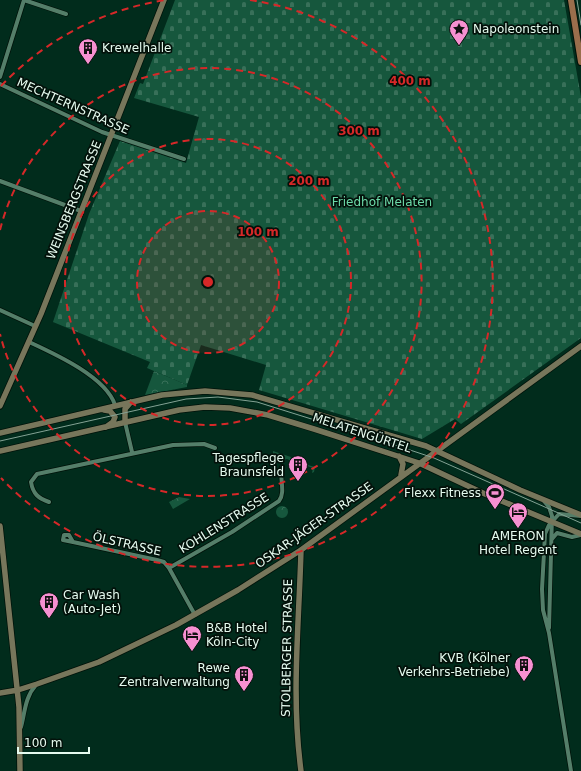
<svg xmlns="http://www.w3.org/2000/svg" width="581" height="771" viewBox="0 0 581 771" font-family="'DejaVu Sans',sans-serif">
	<defs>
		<pattern id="cemetery-stones" width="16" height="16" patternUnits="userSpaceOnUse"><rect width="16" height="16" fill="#16573d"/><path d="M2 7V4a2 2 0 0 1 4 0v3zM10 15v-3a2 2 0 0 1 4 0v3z" fill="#387059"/></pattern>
		<pattern id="park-crowns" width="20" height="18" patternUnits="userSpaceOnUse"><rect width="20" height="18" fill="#16573d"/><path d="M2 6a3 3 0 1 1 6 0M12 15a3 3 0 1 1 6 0" fill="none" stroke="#387059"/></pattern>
	</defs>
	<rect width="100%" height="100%" fill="#012c1c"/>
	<path fill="#16573d" d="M273 451 291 457 290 460 315 467 314 472 312 473 313 468 287 459 273 462Z"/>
	<path fill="url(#cemetery-stones)" d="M175 0H564L581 97V338L461 424 455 419 422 439 259 390 266 365 201 345 187 385 147 368 150 362 53 322 89 214 120 141 186 163 199 117 134 98 140 83 143 84Z"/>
	<path fill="url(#park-crowns)" d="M154 371 187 385V387L145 395Z
		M179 497 190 499 173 509 169 502Z
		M276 512a6 6 0 1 1 12 0a6 6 0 1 1-12 0Z"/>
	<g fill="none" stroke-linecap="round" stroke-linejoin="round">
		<defs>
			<path id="street" d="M24 0 66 14
				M0 77 24 0
				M0 84 102 132 184 159
				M0 181 81 211
				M0 310 35 326
				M29 342C55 354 106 377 115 405
				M125 422 132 452
				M544 501 549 507 552 516 549 628
				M49 502C38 498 33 494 31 482L37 474 173 445 204 444 215 448
				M552 539 557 533 572 537 581 535
				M73 542 69 535H64L63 540 73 542 157 560 164 562 169 568 195 615
				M169 568 232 532 279 501C286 492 279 478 282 467
				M21 727C25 712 25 697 36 685
				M571 771 549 633 543 610 542 589 545 534 549 525 559 514 581 516"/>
			<path id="secondary" d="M0 406 41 314 164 0
				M104 410 110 411 115 417 113 422 106 427
				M125 422V409L131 402
				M0 433 162 395 205 391 252 395 426 446 520 490 581 515
				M0 451 179 410 205 407 230 408 268 415 314 429 419 463 485 494 581 534
				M399 456 403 464 401 475
				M0 526 19 707 20 771
				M0 693 18 690 37 684 99 662 176 625 238 590 301 550 581 346
				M301 771C291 695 299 626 301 550"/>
			<path id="primary" d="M571 0 581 62"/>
		</defs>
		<use href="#street" stroke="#011209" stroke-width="5.5"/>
		<use href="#secondary" stroke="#011209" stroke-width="7"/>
		<use href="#primary" stroke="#011209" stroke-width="8"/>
		<use href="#street" stroke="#547e69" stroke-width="4"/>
		<use href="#secondary" stroke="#77765b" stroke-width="5.5"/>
		<use href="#primary" stroke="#9a6e4c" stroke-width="6"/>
		<path stroke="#83a294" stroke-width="1" d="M577 0 581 25
			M0 441 186 399 218 397 257 402 398 446 434 458 581 523"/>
	</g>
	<circle cx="208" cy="282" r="71" fill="#d62828" fill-opacity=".12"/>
	<g fill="none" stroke="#d62828" stroke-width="2" stroke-dasharray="7 5">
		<circle cx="208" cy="282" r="71"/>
		<circle cx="208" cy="282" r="143"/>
		<path d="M0 230A214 214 0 1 1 0 334"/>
		<path d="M1 86A285 285 0 0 1 166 0M250 0A285 285 0 1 1 1 478"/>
	</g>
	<defs>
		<symbol id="sight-pin" viewBox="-11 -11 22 30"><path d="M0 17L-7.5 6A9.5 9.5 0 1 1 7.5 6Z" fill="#f690d1" stroke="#03110a"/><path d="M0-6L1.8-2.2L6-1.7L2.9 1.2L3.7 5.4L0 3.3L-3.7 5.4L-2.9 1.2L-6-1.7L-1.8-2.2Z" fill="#111"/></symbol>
		<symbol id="building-pin" viewBox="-11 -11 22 30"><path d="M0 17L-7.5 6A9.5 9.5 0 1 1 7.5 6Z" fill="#f690d1" stroke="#03110a"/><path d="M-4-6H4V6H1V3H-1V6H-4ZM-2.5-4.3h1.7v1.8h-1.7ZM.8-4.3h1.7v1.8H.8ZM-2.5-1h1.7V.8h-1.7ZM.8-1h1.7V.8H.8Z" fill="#111"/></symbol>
		<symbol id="stadium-pin" viewBox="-11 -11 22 30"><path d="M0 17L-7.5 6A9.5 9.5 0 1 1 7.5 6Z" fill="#f690d1" stroke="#03110a"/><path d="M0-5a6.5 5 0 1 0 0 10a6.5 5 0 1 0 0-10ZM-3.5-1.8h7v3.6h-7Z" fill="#111"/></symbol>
		<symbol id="hotel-pin" viewBox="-11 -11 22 30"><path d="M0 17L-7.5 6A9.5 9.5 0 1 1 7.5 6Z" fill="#f690d1" stroke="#03110a"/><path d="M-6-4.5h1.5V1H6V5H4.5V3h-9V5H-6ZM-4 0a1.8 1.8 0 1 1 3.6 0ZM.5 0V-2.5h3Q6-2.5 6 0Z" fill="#111"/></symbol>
	</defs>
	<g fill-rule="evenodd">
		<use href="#sight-pin" x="448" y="18" width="22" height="30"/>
		<use href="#building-pin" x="77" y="37" width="22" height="30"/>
		<use href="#building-pin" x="287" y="454" width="22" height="30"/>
		<use href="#stadium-pin" x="484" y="482" width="22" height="30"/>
		<use href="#hotel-pin" x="507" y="501" width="22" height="30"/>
		<use href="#building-pin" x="38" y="591" width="22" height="30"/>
		<use href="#hotel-pin" x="181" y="624" width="22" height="30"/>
		<use href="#building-pin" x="513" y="654" width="22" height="30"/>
		<use href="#building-pin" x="233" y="664" width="22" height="30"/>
	</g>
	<g text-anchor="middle" stroke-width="3.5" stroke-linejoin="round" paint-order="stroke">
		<g font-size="12" fill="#e5fbef" stroke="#03110a" text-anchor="start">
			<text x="473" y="33">Napoleonstein</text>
			<text x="102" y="52">Krewelhalle</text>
			<text x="284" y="462" text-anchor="end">Tagespflege<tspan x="284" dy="14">Braunsfeld</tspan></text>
			<text x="481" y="497" text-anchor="end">Flexx Fitness</text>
			<text x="518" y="540" text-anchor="middle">AMERON<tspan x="518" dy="14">Hotel Regent</tspan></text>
			<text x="63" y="599">Car Wash<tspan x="63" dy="14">(Auto-Jet)</tspan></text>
			<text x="206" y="632">B&amp;B Hotel<tspan x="206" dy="14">Köln-City</tspan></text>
			<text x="510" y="662" text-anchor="end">KVB (Kölner<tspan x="510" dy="14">Verkehrs-Betriebe)</tspan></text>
			<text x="230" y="672" text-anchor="end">Rewe<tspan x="230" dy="14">Zentralverwaltung</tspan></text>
		</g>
		<g font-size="12" fill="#e5fbef" stroke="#03110a">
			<text transform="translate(73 106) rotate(24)" y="4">MECHTERNSTRASSE</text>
			<text transform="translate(74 200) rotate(-68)" y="4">WEINSBERGSTRASSE</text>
			<text transform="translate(362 433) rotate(18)" y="4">MELATENGÜRTEL</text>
			<text transform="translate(224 523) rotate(-32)" y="4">KOHLENSTRASSE</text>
			<text transform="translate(314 525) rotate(-35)" y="4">OSKAR-JÄGER-STRASSE</text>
			<text transform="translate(127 544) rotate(13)" y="4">ÖLSTRASSE</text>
			<text transform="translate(287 648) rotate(-89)" y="4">STOLBERGER STRASSE</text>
		</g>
		<g font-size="12" fill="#6ddaa9" stroke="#03110a">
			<text x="382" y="206">Friedhof Melaten</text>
		</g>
	</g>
	<circle cx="208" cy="282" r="6" fill="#d62828" stroke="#03110a" stroke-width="2"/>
	<g font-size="12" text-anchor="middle" font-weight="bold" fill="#d62828" stroke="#03110a" stroke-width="3.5" stroke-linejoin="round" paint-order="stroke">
		<text x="410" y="85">400 m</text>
		<text x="359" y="135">300 m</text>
		<text x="309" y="185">200 m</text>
		<text x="258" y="236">100 m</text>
	</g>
	<path d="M18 747v6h71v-6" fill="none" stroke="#e5fbef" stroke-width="2"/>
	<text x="24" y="747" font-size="12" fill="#e5fbef" stroke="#03110a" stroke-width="3" paint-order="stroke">100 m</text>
</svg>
